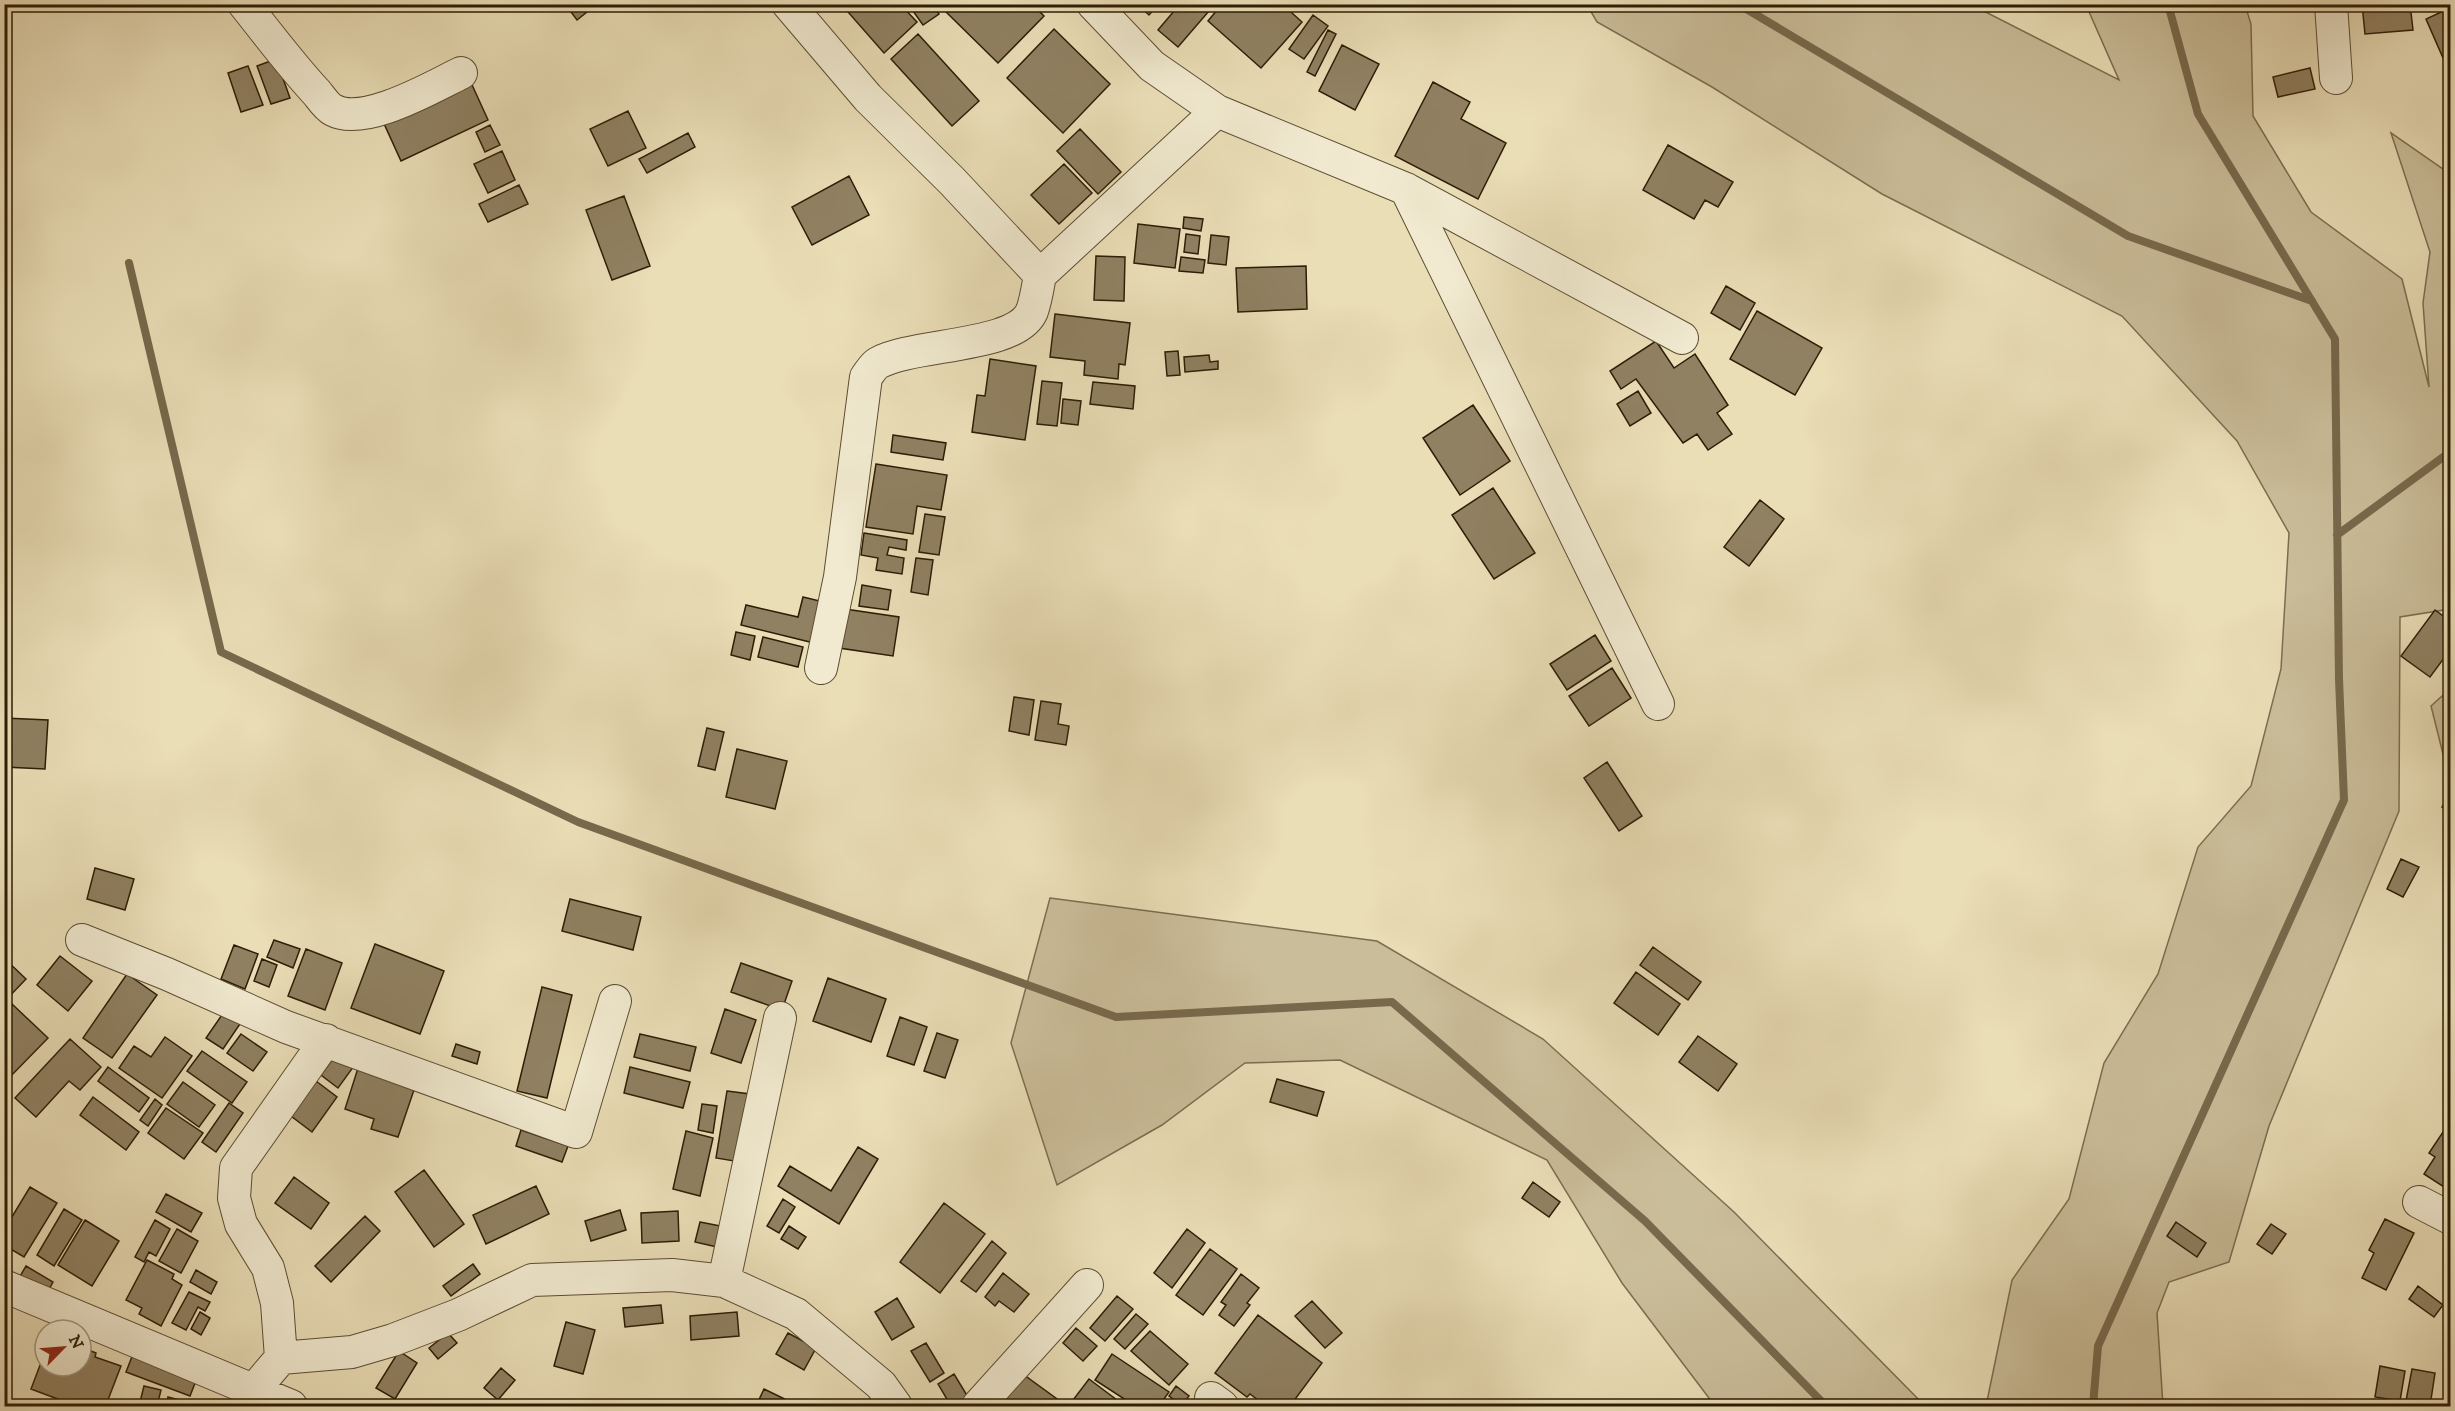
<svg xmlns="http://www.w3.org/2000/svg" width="2455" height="1411" font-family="'IM FELL DW Pica',serif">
  <rect width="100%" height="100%" fill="#eadeb7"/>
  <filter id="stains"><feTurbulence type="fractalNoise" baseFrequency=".00333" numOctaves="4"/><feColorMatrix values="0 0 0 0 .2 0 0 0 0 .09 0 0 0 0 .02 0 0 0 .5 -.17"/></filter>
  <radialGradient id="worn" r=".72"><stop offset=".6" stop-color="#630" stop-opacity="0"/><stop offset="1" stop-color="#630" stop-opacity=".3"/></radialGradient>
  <path fill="#cabd99" stroke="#7c6d50" stroke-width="1.5" d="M1587,5H1972L2119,80L2086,5H2245L2251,24L2253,116L2311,212L2402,279L2429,387L2423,303L2430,252L2391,133L2450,174V609L2400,617L2399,811L2269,1126L2229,1262L2169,1282L2157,1313L2163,1406H1986L2012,1280L2069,1199L2104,1063L2158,974L2198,847L2251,786L2281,669L2289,533L2237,441L2122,316L1882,194L1712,87L1597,22Z
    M2450,689V759L2444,758L2431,706Z
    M1050,898L1377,941L1543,1039L1734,1212L1925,1406H1715L1622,1283L1547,1160L1340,1060L1245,1063L1162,1125L1057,1185L1011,1043Z"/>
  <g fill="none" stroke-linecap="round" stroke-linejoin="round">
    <path stroke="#78694c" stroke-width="8" d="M1738,4L2128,236L2312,301
      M129,263L221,652L578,822L1116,1017L1392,1002L1645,1221L1826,1406
      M2337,535L2450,452
      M2093,1406L2098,1346L2344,800L2339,679L2335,339L2198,114L2168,4"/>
  </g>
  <path fill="#908162" stroke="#2e1d06" stroke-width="1.5" d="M565,4H597L577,20Z
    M841,4H900L917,22L884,53Z
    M908,4H932L939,14L923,25Z
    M950,4H1032L1044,16L998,63L944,10Z
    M1137,4H1159L1149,15Z
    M1180,4H1215L1178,47L1158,30Z
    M1222,4H1282L1302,22L1261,68L1208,21Z
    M2362,4H2410L2413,30L2365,34Z
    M2450,8V74L2426,19Z
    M1313,15L1328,26L1304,59L1289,49Z
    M1054,29L1110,84L1063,133L1007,78Z
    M1328,30L1336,34L1315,76L1307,72Z
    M918,34L979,101L952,126L891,59Z
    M1342,45L1379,64L1355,110L1319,91Z
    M276,59L290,98L271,104L257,66Z
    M248,66L263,105L241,112L228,73Z
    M2310,68L2315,89L2278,97L2273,77Z
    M468,76L488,120L401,161L381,117Z
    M1433,82L1470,102L1461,119L1506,143L1478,199L1395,156Z
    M628,111L646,148L608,166L590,129Z
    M490,125L500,145L485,152L476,132Z
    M1080,129L1121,172L1098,194L1057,151Z
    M688,133L695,147L647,173L639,159Z
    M1668,145L1733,182L1718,207L1705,200L1694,219L1643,190Z
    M502,151L515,180L488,193L474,164Z
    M1064,164L1092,193L1059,224L1031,195Z
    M849,176L869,215L812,245L792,207Z
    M519,185L528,204L488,222L479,204Z
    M624,196L650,266L612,280L586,210Z
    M1184,217L1203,219L1201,231L1183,228Z
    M1138,224L1180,229L1175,268L1134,263Z
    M1186,234L1200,236L1198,254L1184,252Z
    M1211,235L1229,237L1226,265L1208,263Z
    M1096,256L1125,257L1124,301L1094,300Z
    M1181,257L1205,260L1203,273L1179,271Z
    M1306,266L1307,309L1238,312L1236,268Z
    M1726,286L1755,303L1740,330L1711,313Z
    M1757,311L1822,348L1795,395L1730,359Z
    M1055,314L1130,323L1125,365L1119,364L1118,379L1084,375L1085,361L1050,357Z
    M1656,341L1674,368L1695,354L1728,405L1717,413L1732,434L1708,450L1697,434L1683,443L1636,379L1621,389L1610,371Z
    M1178,351L1180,375L1167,376L1165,352Z
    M1209,355L1210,362L1218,361V369L1185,372L1184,357Z
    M990,359L1036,366L1025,440L972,432L977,395L985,396Z
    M1042,381L1062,383L1057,426L1037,424Z
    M1093,382L1135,386L1133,409L1090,404Z
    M1638,391L1651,413L1630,426L1617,404Z
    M1063,399L1081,401L1078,425L1061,423Z
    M1473,405L1510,461L1460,495L1423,438Z
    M893,435L946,443L943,460L891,452Z
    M876,464L947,475L941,510L917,506L913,534L866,527Z
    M1493,488L1535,553L1494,579L1452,515Z
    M1760,500L1784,519L1749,566L1724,547Z
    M925,514L945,517L939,555L919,552Z
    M864,533L907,540L906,550L889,547L887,555L904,558L902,574L876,570L878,558L861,555Z
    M916,558L933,560L928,595L911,592Z
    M862,585L891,590L888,610L859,606Z
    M803,597L824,602L814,643L741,625L746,605L798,617Z
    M845,609L899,617L893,656L839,648Z
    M2435,610L2450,621V650L2430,677L2401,656Z
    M736,632L755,636L750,660L731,655Z
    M1595,635L1611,661L1567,690L1550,664Z
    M763,637L803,647L798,667L758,657Z
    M1612,668L1631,698L1589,726L1569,696Z
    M1014,697L1034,700L1029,735L1009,731Z
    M1041,701L1061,704L1058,724L1069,726L1066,745L1035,740Z
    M4,718L48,720L45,769L4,767Z
    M707,728L724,732L715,770L698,766Z
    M737,749L787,761L775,809L726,797Z
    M1607,762L1642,816L1619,831L1584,778Z
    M2450,793V813L2442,807Z
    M2401,859L2419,867L2403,897L2387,889Z
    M95,868L134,879L125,910L87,899Z
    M570,899L641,917L633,950L562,931Z
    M274,940L300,949L293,968L267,957Z
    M375,944L444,971L420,1034L351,1008Z
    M234,945L258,954L245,989L221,979Z
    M1653,947L1701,982L1688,1000L1640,965Z
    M306,949L342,963L325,1010L288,996Z
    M60,956L92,981L68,1011L37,985Z
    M4,958L26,979L4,1002Z
    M262,959L277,965L269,987L254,981Z
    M741,963L792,981L782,1010L731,992Z
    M1636,972L1680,1004L1658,1035L1614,1003Z
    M127,974L157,995L112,1058L83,1038Z
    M828,978L886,999L871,1042L813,1021Z
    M542,987L572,995L547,1098L517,1091Z
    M12,1004L48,1038L5,1082L4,1012Z
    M226,1009L242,1021L223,1049L206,1038Z
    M725,1009L756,1020L741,1063L711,1053Z
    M900,1017L927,1027L914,1065L887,1056Z
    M937,1033L958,1040L945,1078L924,1071Z
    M241,1034L267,1052L253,1071L227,1053Z
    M640,1034L696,1047L690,1071L634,1057Z
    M1698,1036L1737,1064L1718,1091L1679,1062Z
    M165,1037L192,1056L162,1098L119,1068L134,1046L151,1057Z
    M70,1039L101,1067L80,1090L69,1081L36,1117L15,1098Z
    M456,1044L480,1052L477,1064L452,1056Z
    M202,1051L247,1082L232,1103L187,1071Z
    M337,1053L354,1066L338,1088L321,1075Z
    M359,1065L416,1084L398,1137L371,1129L374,1119L345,1109Z
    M108,1067L149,1098L139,1112L98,1081Z
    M630,1067L690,1082L683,1108L624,1093Z
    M1277,1079L1324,1092L1317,1116L1270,1102Z
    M316,1081L337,1097L312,1132L291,1116Z
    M183,1082L215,1105L199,1127L167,1104Z
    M727,1091L750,1094L740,1162L716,1158Z
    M93,1097L139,1132L126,1150L80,1115Z
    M155,1099L162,1105L148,1126L140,1120Z
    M229,1103L243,1113L216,1152L202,1142Z
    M702,1104L717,1106L713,1133L698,1130Z
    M166,1108L203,1133L184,1159L148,1133Z
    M4,1109L10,1119L4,1122Z
    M521,1130L568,1146L562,1162L516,1146Z
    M2450,1130V1183L2447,1189L2424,1174L2435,1157L2429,1153L2443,1132L2447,1135Z
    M686,1131L713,1138L700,1196L673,1189Z
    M858,1147L878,1159L839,1224L778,1186L790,1166L831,1191Z
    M424,1170L464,1224L434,1247L395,1192Z
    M294,1177L329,1203L311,1229L275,1203Z
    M1533,1182L1560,1202L1549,1217L1522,1198Z
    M536,1186L549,1214L486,1244L473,1215Z
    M30,1187L57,1203L24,1257L4,1245V1230Z
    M166,1194L202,1213L191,1232L156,1212Z
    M783,1199L795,1207L779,1233L767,1226Z
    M944,1203L985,1234L940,1293L900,1262Z
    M64,1209L82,1220L54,1266L37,1255Z
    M620,1210L626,1230L591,1241L585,1221Z
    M678,1211L679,1241L642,1243L641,1213Z
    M365,1216L380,1231L331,1282L315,1266Z
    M2385,1219L2414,1233L2386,1290L2362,1278L2374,1253L2369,1250Z
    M85,1220L119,1241L92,1286L58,1265Z
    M155,1220L170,1229L156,1256L149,1252L144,1262L135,1257Z
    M700,1222L731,1228L726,1249L695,1242Z
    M2176,1222L2206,1243L2197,1257L2167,1236Z
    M2271,1224L2286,1234L2272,1254L2257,1244Z
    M789,1226L806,1237L798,1249L781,1239Z
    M177,1229L198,1241L181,1273L159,1261Z
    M1187,1229L1205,1243L1172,1288L1154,1273Z
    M992,1241L1006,1253L976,1292L961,1281Z
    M1210,1249L1237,1269L1203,1315L1176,1295Z
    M147,1260L174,1274L172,1279L182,1285L161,1326L139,1314L142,1308L126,1300Z
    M473,1264L480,1274L451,1296L443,1286Z
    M26,1266L53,1282L46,1295L19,1278Z
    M196,1270L217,1282L211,1294L190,1282Z
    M1003,1273L1029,1294L1014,1312L999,1301L995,1306L985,1297Z
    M1241,1274L1259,1288L1247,1303L1250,1305L1234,1326L1219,1315L1226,1305L1221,1302Z
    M2418,1286L2443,1305L2434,1317L2409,1299Z
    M189,1292L210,1302L205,1311L198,1307L186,1330L172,1323Z
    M1117,1296L1133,1309L1105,1341L1090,1328Z
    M897,1298L914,1327L892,1340L875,1312Z
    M1312,1301L1342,1333L1325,1348L1295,1316Z
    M661,1305L663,1323L625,1327L623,1308Z
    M2450,1310V1322L2445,1318Z
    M200,1312L210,1318L201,1335L191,1329Z
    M737,1312L739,1336L691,1340L690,1316Z
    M1136,1314L1148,1324L1125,1349L1114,1339Z
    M1258,1315L1322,1363L1290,1406H1266L1250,1394L1247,1397L1215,1373Z
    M566,1322L595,1330L583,1374L554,1366Z
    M1076,1328L1097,1346L1083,1361L1063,1343Z
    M1150,1331L1188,1364L1169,1385L1131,1351Z
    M448,1333L457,1343L438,1359L429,1348Z
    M788,1333L816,1348L804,1370L776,1354Z
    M926,1343L944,1373L930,1382L911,1351Z
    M81,1347L96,1353L95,1357L121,1366L106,1405L111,1406H60L63,1401L31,1389L45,1352V1366H81Z
    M399,1351L417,1363L395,1399L376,1388Z
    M133,1354L197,1378L190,1396L126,1372Z
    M1112,1354L1169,1392L1159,1406H1135L1095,1380Z
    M2380,1366L2405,1371L2400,1401L2375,1397Z
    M501,1368L515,1380L498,1400L484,1388Z
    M1016,1369L1057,1399L1052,1406H989Z
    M2412,1369L2435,1373L2430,1406H2405Z
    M954,1374L971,1402L964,1406H951L938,1384Z
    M1089,1379L1125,1406H1081L1073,1400Z
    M144,1386L161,1390L157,1406H139Z
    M1176,1386L1189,1396L1182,1405L1169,1396Z
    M764,1389L799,1406H756Z
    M168,1397L191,1403L190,1406H166Z"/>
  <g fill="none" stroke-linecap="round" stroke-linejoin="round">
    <g stroke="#5d4d32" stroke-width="34">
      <path id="street" d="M244,4C268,34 291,65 317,93C321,98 327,107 333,110C364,127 432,87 461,73
        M788,4L868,98L952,181L1040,275L1217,111
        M1093,4L1152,66L1217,111L1406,189L1682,338
        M2331,4L2336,78
        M1406,189L1658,704
        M821,668L840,577L866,377C870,372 873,366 878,363C914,343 1017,348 1032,311C1036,300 1038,286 1040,275
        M82,940L167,974L286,1027L576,1132L615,1001
        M2419,1202L2450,1218
        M724,1281L780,1018
        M4,1286L291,1406
        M281,1358L352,1352L393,1340L458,1315L532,1280L672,1275L724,1281L796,1314L881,1385L896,1406
        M253,1391L281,1358L277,1303L268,1268L241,1224L234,1198L236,1168L326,1040
        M1211,1398L1222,1406
        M978,1406L1087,1285"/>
    </g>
    <use href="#street" stroke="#f1ead0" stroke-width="32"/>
  </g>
  <rect width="2455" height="1411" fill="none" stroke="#eadeb7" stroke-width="24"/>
  <rect x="6" y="6" width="2443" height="1399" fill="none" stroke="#2e1d06" stroke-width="3"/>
  <rect x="12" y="12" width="2431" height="1387" fill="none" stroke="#2e1d06" stroke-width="1.5"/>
  <g transform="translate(63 1348) rotate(65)"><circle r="28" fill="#f1ead0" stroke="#a3987f" stroke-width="1.5"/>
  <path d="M0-4.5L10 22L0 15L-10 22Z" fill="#8f2418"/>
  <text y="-9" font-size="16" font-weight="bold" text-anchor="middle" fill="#2e1d06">N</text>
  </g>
  <rect width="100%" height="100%" filter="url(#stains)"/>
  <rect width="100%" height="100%" fill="url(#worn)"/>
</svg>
